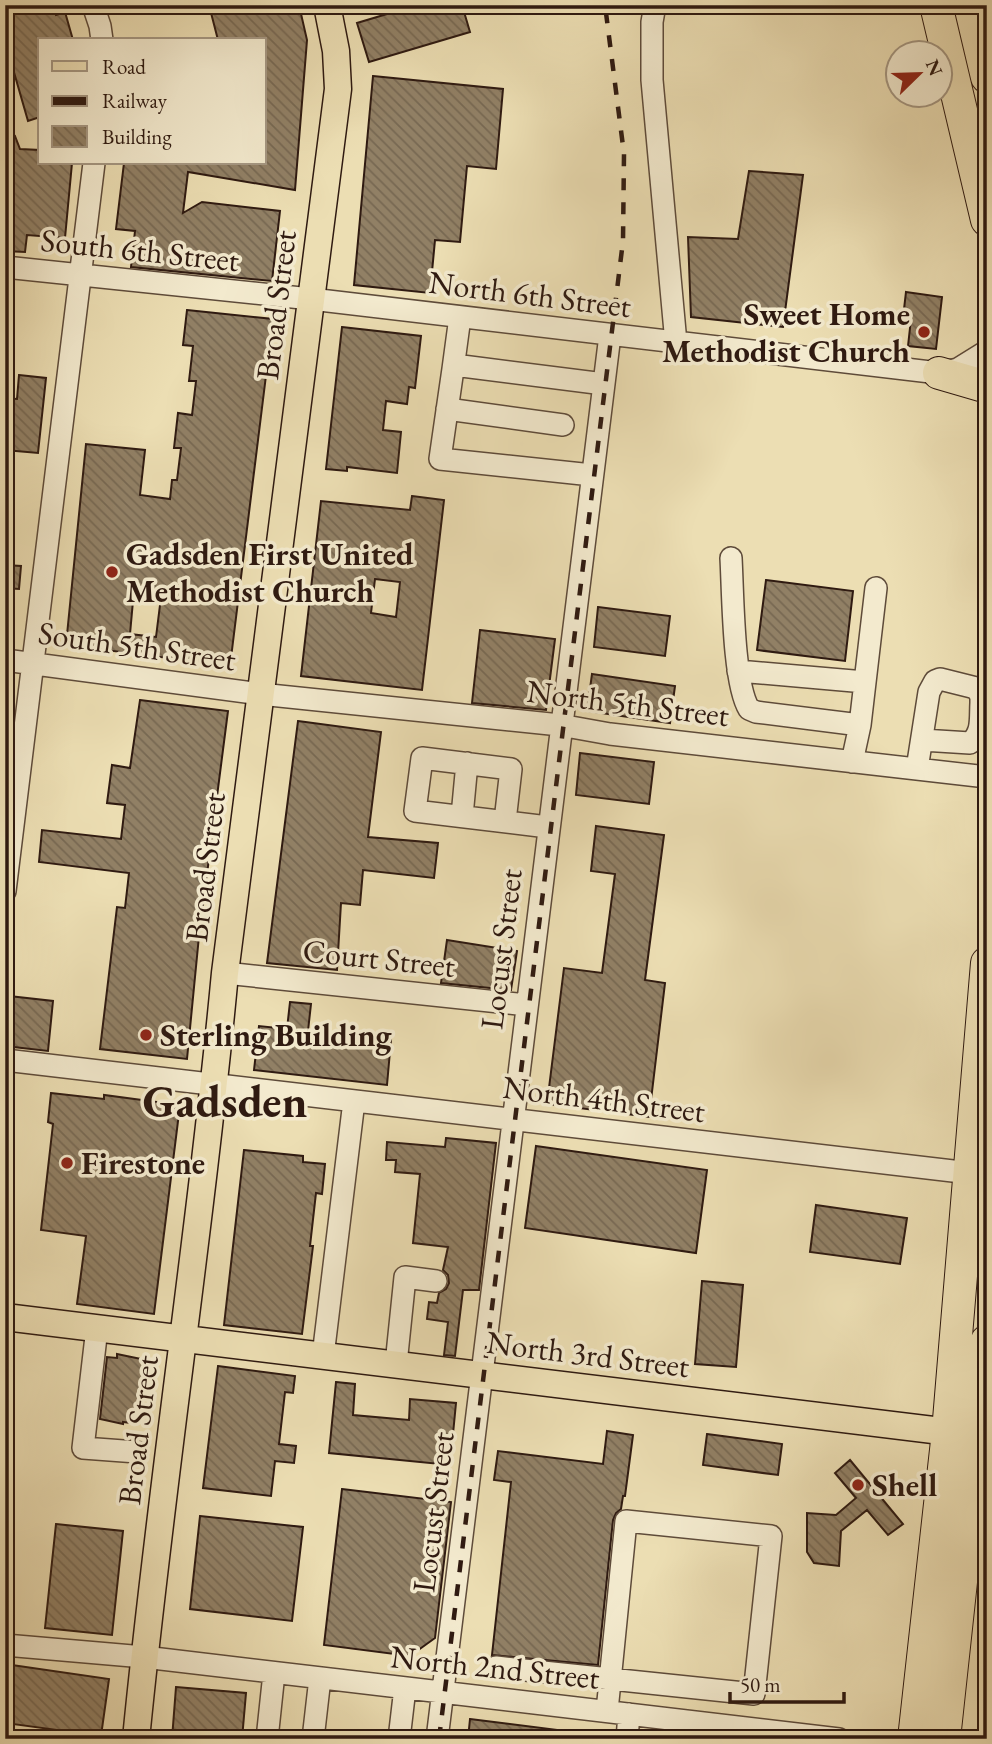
<svg xmlns="http://www.w3.org/2000/svg" width="992" height="1744" font-family="'EB Garamond',serif">
  <defs>
    <pattern id="building-back-hatch" width="6" height="6" patternUnits="userSpaceOnUse" patternTransform="scale(1.75)"><rect width="6" height="6" fill="#918065"/><path d="M-1 5l2 2M0 0l6 6M5-1l2 2" fill="none" stroke="#776852"/></pattern>
  </defs>
  <rect width="100%" height="100%" fill="#ecdeb3"/>
  <filter id="stains"><feTurbulence type="fractalNoise" baseFrequency=".00286" numOctaves="4"/><feColorMatrix values="0 0 0 0 .2 0 0 0 0 .09 0 0 0 0 .02 0 0 0 .5 -.17"/></filter>
  <radialGradient id="worn" r=".72"><stop offset=".6" stop-color="#630" stop-opacity="0"/><stop offset="1" stop-color="#630" stop-opacity=".3"/></radialGradient>
  <path fill="url(#building-back-hatch)" stroke="#2f1a11" stroke-width="2" fill-rule="evenodd" d="M5,5H53L56,15L65,12L73,40H40V117L28,121L5,41Z
    M209,5H299L307,40L295,190L188,172L183,213L202,202L280,211L272,281L131,267L135,231L116,229L124,163H264V40H218Z
    M417,5H462L470,32L369,62L357,23Z
    M373,76L503,89L496,169L467,166L460,242L435,240L430,293L354,285Z
    M15,136L20,149L40,150V163H72L65,238L27,235L25,252L5,251V139Z
    M749,171L803,175L783,327L691,317L688,237L738,239Z
    M906,292L942,297L936,349L908,346L911,319L903,318Z
    M187,310L273,319L230,666L66,645L86,444L145,450L140,495L170,499L172,480H177L181,448H174L178,413L192,415L196,381H189L193,346L183,345ZM161,597L156,637L130,634L133,601Z
    M342,327L421,336L415,388L409,387L407,404L386,401L383,430L401,432L397,473L347,467V471L326,469Z
    M19,375L46,378L38,453L5,450V398L17,399Z
    M412,496L444,500L422,690L301,676L321,501L410,510ZM375,579L400,582L396,617L371,613Z
    M5,565L21,566L19,589L5,588Z
    M766,580L853,591L845,661L757,650Z
    M598,607L670,616L665,656L594,647Z
    M480,630L555,639L546,710L472,703Z
    M592,674L675,686L670,723L587,711Z
    M140,700L228,711L199,936L187,1059L100,1049L117,907L125,908L129,873L39,862L42,830L121,839L125,805L107,803L112,765L130,768Z
    M298,721L381,732L368,837L438,843L434,878L363,870L360,905L341,903L337,970L267,963Z
    M580,753L654,762L649,804L576,795Z
    M596,826L664,835L645,980L665,983L649,1117L547,1104L564,968L602,973L615,874L591,871Z
    M447,940L517,951L511,990L441,983Z
    M9,996L53,1001L48,1051L5,1046Z
    M290,1002L311,1004L308,1031L391,1040L387,1085L254,1070L259,1026L287,1029Z
    M51,1093L104,1099V1095L180,1105L154,1314L77,1304L86,1236L41,1230L53,1124L48,1122Z
    M446,1138L496,1143L479,1290H463L455,1356L444,1355L448,1322L427,1319L429,1302L437,1303L439,1293L446,1289L449,1283L448,1275L443,1270L448,1247L413,1243L420,1174L395,1172L396,1160H386L387,1142L445,1147Z
    M536,1146L707,1170L696,1253L525,1228Z
    M244,1150L303,1156V1162L325,1164L322,1194L316,1193L310,1246H313L302,1334L224,1325Z
    M816,1205L907,1218L900,1264L810,1252Z
    M702,1281L743,1285L736,1367L695,1364Z
    M117,1354L146,1360L138,1424L123,1422V1424L100,1419L107,1357L117,1358Z
    M218,1366L295,1376L293,1393L285,1392L279,1444L296,1446L294,1463L275,1461L271,1496L203,1488Z
    M336,1382L355,1384L353,1415L409,1420L410,1399L456,1403L450,1465L329,1453Z
    M607,1431L633,1435L625,1496H623L621,1509L616,1513L613,1520L598,1665L492,1655L511,1482L494,1480L498,1451L603,1464Z
    M707,1434L782,1444L778,1475L703,1465Z
    M850,1460L903,1524L888,1535L867,1510L841,1531L839,1566L814,1563L807,1552V1513L836,1515L856,1498L835,1473Z
    M342,1489L451,1502L435,1638L410,1656L324,1645Z
    M200,1516L303,1527L292,1621L190,1609Z
    M56,1524L123,1531L112,1635L45,1628Z
    M5,1664L109,1679L101,1736L5,1723Z
    M176,1687L246,1693L242,1739H172Z
    M470,1719L566,1731L565,1739H468Z"/>
  <g fill="none" stroke-linecap="round" stroke-linejoin="round">
    <g stroke="#5e4b3a" stroke-width="24">
      <path id="minor" d="M93,5L100,26L102,40
        M655,5L652,22V80L676,343
        M5,267L311,299L939,373L958,369L987,351
        M453,369L460,317
        M447,409L563,425
        M592,475L440,459L453,369L462,366L604,384
        M731,558C733,593 733,683 749,709L756,712L860,725
        M5,660L260,694L560,725L610,734L987,777
        M738,671L865,682
        M922,740L970,743C983,733 980,718 981,703
        M852,762L860,725L876,588
        M917,769L929,692L935,681L940,679L976,688L981,696V703H987
        M462,816L467,763
        M505,821L511,769L422,758L415,811L548,827
        M5,891L94,163
        M225,973L527,1005
        M5,1060L987,1175
        M97,1328L83,1448L137,1452
        M323,1356L354,1101
        M396,1364L405,1277L436,1281
        M5,1645L144,1657L839,1739
        M496,1667L754,1694L771,1536L626,1521L607,1711
        M267,1739L274,1673
        M313,1739L320,1678
        M399,1739L405,1688
        M437,1739L610,335
        M627,1739L629,1714"/>
    </g>
    <g stroke="#2f1a11" stroke-width="29">
      <path id="major" d="M5,1317L966,1434
        M136,1739C161,1483 201,1229 225,973L338,89L336,51L327,5"/>
    </g>
    <g stroke="#2f1a11" stroke-width="34">
      <path id="highway" d="M936,5L987,220
        M970,5L987,77
        M939,373L987,387
        M914,1739L948,1432L987,963
        M944,1739L987,1341"/>
    </g>
    <use href="#minor" stroke="#f3eace" stroke-width="21"/>
    <use href="#major" stroke="#ecdeb3" stroke-width="26"/>
    <use href="#highway" stroke="#ecdeb3" stroke-width="32"/>
    <path stroke="#2f1a11" stroke-width="4.5" stroke-dasharray="12 12" stroke-linecap="butt" d="M439,1739L623,241L624,154L605,5"/>
  </g>
  <g fill="#8f2418" stroke="#f3eace" stroke-width="2.5">
    <circle cx="924" cy="332" r="7"/>
    <circle cx="112" cy="572" r="7"/>
    <circle cx="146" cy="1035" r="7"/>
    <circle cx="67" cy="1163" r="7"/>
    <circle cx="858" cy="1485" r="7"/>
  </g>
  <g text-anchor="middle" stroke-width="7" stroke-linejoin="round" paint-order="stroke">
    <g font-size="32" fill="#2f1a11" stroke="#f3eace">
      <text transform="translate(140 250) rotate(6)" y="11">South 6th Street</text>
      <text transform="translate(530 294) rotate(7)" y="11">North 6th Street</text>
      <text transform="translate(276 305) rotate(-83)" y="11">Broad Street</text>
      <text transform="translate(137 646) rotate(8)" y="11">South 5th Street</text>
      <text transform="translate(628 703) rotate(7)" y="11">North 5th Street</text>
      <text transform="translate(205 867) rotate(-83)" y="11">Broad Street</text>
      <text transform="translate(501 949) rotate(-83)" y="11">Locust Street</text>
      <text transform="translate(379 958) rotate(6)" y="11">Court Street</text>
      <text transform="translate(604 1099) rotate(7)" y="11">North 4th Street</text>
      <text transform="translate(588 1354) rotate(7)" y="11">North 3rd Street</text>
      <text transform="translate(138 1430) rotate(-83)" y="11">Broad Street</text>
      <text transform="translate(433 1512) rotate(-83)" y="11">Locust Street</text>
      <text transform="translate(495 1667) rotate(6)" y="11">North 2nd Street</text>
    </g>
    <g font-size="32" font-weight="bold" fill="#2f1a11" stroke="#f3eace" text-anchor="start">
      <text x="910" y="325" text-anchor="end">Sweet Home<tspan x="910" dy="37">Methodist Church</tspan></text>
      <text x="126" y="565">Gadsden First United<tspan x="126" dy="37">Methodist Church</tspan></text>
      <text x="160" y="1046">Sterling Building</text>
      <text x="81" y="1174">Firestone</text>
      <text x="872" y="1496">Shell</text>
    </g>
    <g font-size="46" font-weight="bold" fill="#2f1a11" stroke="#f3eace">
      <text x="225" y="1117">Gadsden</text>
    </g>
  </g>
  <rect width="992" height="1744" fill="none" stroke="#ecdeb3" stroke-width="28"/>
  <rect x="7" y="7" width="978" height="1730" fill="none" stroke="#2f1a11" stroke-width="3.5"/>
  <rect x="14" y="14" width="964" height="1716" fill="none" stroke="#2f1a11" stroke-width="2"/>
  <rect x="38" y="38" width="228" height="126" fill="#f3eace" stroke="#a59782" stroke-width="2"/>
  <rect x="52" y="61" width="35" height="10" fill="#ecdeb3" stroke="#a59782" stroke-width="2"/>
  <text x="102" y="74" font-size="21" fill="#2f1a11">Road</text>
  <rect x="52" y="96" width="35" height="10" fill="#2f1a11" stroke="#a59782" stroke-width="2"/>
  <text x="102" y="108" font-size="21" fill="#2f1a11">Railway</text>
  <rect x="52" y="126" width="35" height="21" fill="url(#building-back-hatch)" stroke="#a59782" stroke-width="2"/>
  <text x="102" y="144" font-size="21" fill="#2f1a11">Building</text>
  <g transform="translate(919 74) rotate(67)"><circle r="33" fill="#f3eace" stroke="#a59782" stroke-width="2"/>
  <path d="M0-5L12 26L0 18L-12 26Z" fill="#8f2418"/>
  <text y="-10" font-size="19" font-weight="bold" text-anchor="middle" fill="#2f1a11">N</text>
  </g>
  <path d="M730 1692v10h114v-10" fill="none" stroke="#2f1a11" stroke-width="3.5"/>
  <text x="740" y="1692" font-size="21" fill="#2f1a11" stroke="#f3eace" stroke-width="5" paint-order="stroke">50 m</text>
  <rect width="100%" height="100%" filter="url(#stains)"/>
  <rect width="100%" height="100%" fill="url(#worn)"/>
</svg>
